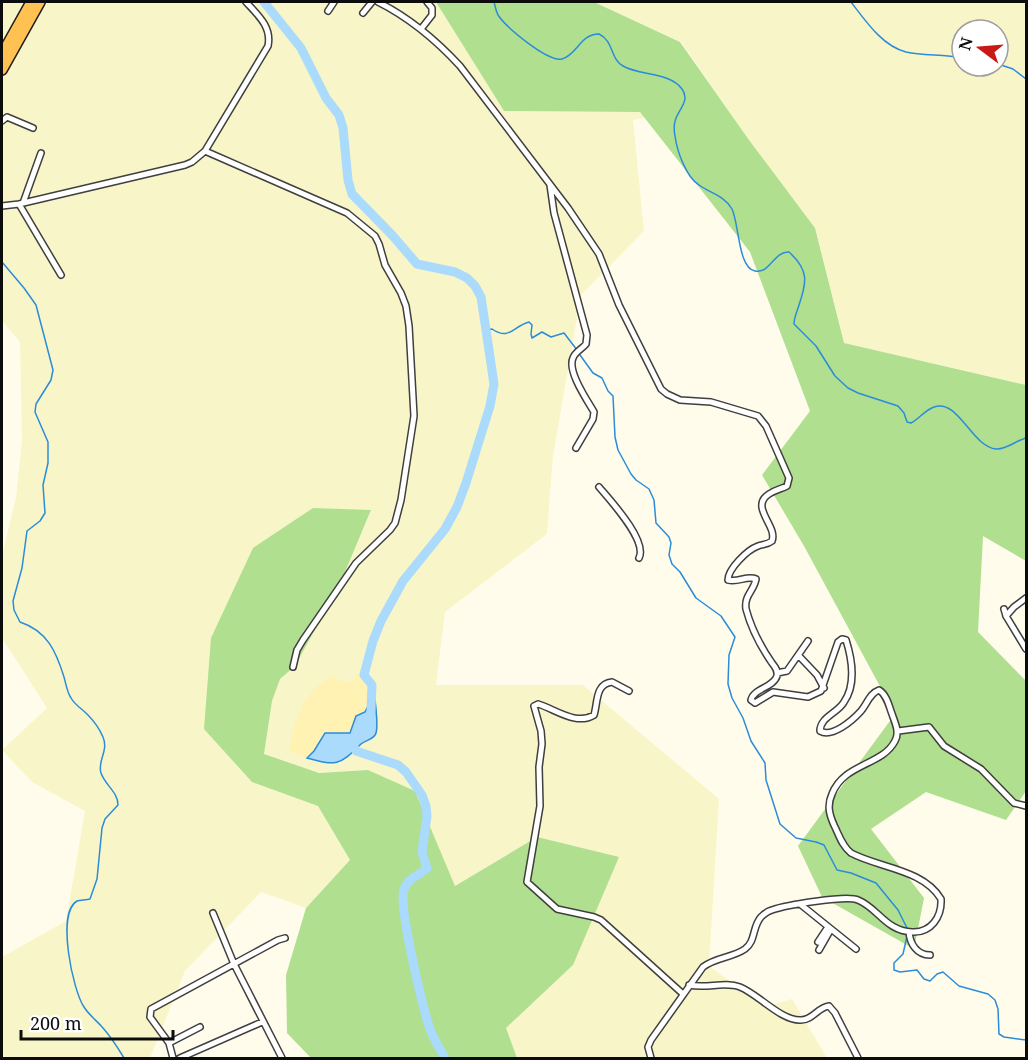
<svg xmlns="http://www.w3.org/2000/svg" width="1028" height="1060" font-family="'Noto Serif',serif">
  <rect width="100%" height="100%" fill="#fffceb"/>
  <path fill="#f8f6c8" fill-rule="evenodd" d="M2,2H436L504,111L640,112L645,118L633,120L644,231L581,295L553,456L547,534L445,612L436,685H583L719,799L709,966L765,1007L792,999L827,1058H517L505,1028L573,965L537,837L455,886L415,791L368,770L319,773L264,754L272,701L280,679L295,666L340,584L371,511L313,508L252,782L318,806L350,860L306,908L261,892L185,971L150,1058H2V957L66,921L85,811L32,782L2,750L47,708L2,638V556L16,497L22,440L20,342L2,321Z
    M594,2H1026V385L844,343L815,228L749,140L681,42ZM962,30H998V66H962Z"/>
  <path fill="#afdf8f" d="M436,2H594L680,42L749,140L815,228L844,343L1026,385V561L983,536L978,632L1026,681V791L1006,820L926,792L871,829L924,898L914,949L822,897L798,846L895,714L804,546L762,475L810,411L750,252L640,112L504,111Z
    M313,508L371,510L340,584L295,666L280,679L272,701L264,754L319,773L368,770L415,791L455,886L537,837L619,857L573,965L506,1028L517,1058H311L287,1033L286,975L306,908L350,860L318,806L252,782L204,729L211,638L253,548Z"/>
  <path fill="#fff2b3" d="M361,669C366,686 380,692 365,712L356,716L350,733L327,732L322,734L314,751L307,758L289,751C294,721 303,691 332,676L342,682H353Z"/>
  <path fill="#aadafc" stroke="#2b8cd9" stroke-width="1.5" d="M371,700H375C376,707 378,727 376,733C374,740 365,740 361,744C339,766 336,766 307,758L314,751L325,733H350L356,716L365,712Z"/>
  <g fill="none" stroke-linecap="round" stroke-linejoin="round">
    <path stroke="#2b8cd9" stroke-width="1.5" d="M494,2C495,6 496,11 498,15C506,27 547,62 562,59C578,54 580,34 599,34C614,41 610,59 623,66C640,76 670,72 682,89C690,100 680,108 676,118C674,123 674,131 675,136C677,151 686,177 699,185C710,193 725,196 732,209C739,223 738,268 755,271C770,274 774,251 789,252C809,270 807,282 799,305C797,312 794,317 794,324L816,346L835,376L848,388L858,393L898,406L904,413L907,422L911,423C919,419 925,410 934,407C958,398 972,447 996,449C1006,450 1017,440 1026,438
      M851,2C865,20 882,46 906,52C924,56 944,54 962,58
      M998,64L1013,69L1026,79
      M2,262L24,288L36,305L53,370L51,380L36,404L35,412L48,442V463L43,485L45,513L40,521L27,531L22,568L13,601L14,610L20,622C47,631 56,651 64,677C66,684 67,692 71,698C75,705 82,709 87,714C93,720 100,730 103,737C109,751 97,761 101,773C105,785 118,792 118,805L105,819L102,828L97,879L90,899C86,900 80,900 77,901C56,913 73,991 84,1007C89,1015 97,1021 103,1028C111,1037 118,1048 124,1058
      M486,330L492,329C510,341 513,326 529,322L532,325L531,334L532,338L542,332L551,337L564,333L577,350
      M580,355L593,373L602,378L608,391L613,396L615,437L618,450L631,474L636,480L649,489L654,500L656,523L669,537L671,543L669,555L672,564L680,572L696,598L721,616L735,637L729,655L728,684L732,698L743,718L751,741L765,763L766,780L780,824L796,838L816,842L824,845L837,870L851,873L876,883L898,910L907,928
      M907,936L903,954L894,963V970L900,972L917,970L924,979L930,981L937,974L943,972L959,986L988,994L995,1000L998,1009L999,1034L1004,1037L1026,1040"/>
    <path stroke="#aadafc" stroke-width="9" d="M264,2L301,48L326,98L339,115L343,128L348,180L352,194L392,235L417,264L455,272L467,278L475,286L481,297L486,330L494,384L490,406L466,483L457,507L445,529L403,581L381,621L373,641L364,675L372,685L371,710
      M351,741L356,751L398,765L406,772L422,795L426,806L427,816L422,852L427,868C419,876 409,877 404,889C398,906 423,1008 430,1029C434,1040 440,1049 445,1058"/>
    <g stroke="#3f3f3f" stroke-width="8">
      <path id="minor" d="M378,2C410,18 436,40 460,66L568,208L599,254L619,305L661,389L667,394L680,400L711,402L758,416L766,426L789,478L787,486C781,489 775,490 769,494C749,507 778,526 772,541C767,545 763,544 758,546C747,550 728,569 728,580C738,583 747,575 756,579C754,591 744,595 746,609C751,628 761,647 772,663C775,667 778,670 777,676C773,688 754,688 751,700L755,703L773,692L808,697L821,691L838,642L842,639L846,640C852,659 856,685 844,702C838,713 820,717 820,731C832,738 852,721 861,711C867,704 870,693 879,690C887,695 889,706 892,714C895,723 900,732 895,741C882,766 844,763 832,794C827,805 829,814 834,825C839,835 842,846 851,853C879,868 923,869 941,899C942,917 931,933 912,932C886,931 878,908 858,900C847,895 786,905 772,910C768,911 764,914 761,917C752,927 756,941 745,949C732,958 716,957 703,967L651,1040L648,1047L651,1058
        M328,11L334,2
        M363,13L372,2
        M421,29L432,15V8L427,2
        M2,121L7,117L33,128
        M205,151L347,213L375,236L379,244L385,265L401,293L406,306L409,326L414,416L401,500L395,523L390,530L356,563L303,640L297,650L293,667
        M550,185L554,213L587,335L586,344C582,349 575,352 573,358C567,371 587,400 594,412L593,419L576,448
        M23,203L41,153
        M19,204L61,275
        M2,206L19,204L185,165L192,162L205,151L268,46C272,27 258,15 246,2
        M599,487C610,500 648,541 639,558
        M1004,609L1006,616L1026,649
        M1006,616L1014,607L1026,598
        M799,656L817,675L824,688
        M777,673L787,671L808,641
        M629,691L612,682C595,684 598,702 594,715C576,726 555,709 538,704L534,706L541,731L542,744L539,767L540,806L527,882L557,909L594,917L601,920L683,994
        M898,731L929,727L944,746L981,769L1014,803L1026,806
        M800,904L856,949
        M213,913L234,964L282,1058
        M909,932C910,944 917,955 930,955
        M818,942L828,927
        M819,950L831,929
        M689,985C707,989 724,981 740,987C758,994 781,1021 801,1020C813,1020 818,1007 829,1006L835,1013L858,1058
        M169,1043L200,1027
        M173,1058L169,1043L150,1017L151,1009L278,940L285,938
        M180,1058L262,1022"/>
    </g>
    <g stroke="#1d1d1d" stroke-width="12">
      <path id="trunk" d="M2,54L31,2
        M2,70L40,2"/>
    </g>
    <use href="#minor" stroke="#fff" stroke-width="5"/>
    <use href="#trunk" stroke="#ffc252" stroke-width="9"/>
  </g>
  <rect width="1028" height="1060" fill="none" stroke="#0c0c0c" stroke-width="6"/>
  <g transform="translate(980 48) rotate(286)"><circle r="28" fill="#ffffff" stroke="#9e9e9e" stroke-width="1.5"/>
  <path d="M0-4.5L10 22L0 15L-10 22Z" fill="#c81818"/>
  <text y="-9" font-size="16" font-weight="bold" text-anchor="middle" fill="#0c0c0c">N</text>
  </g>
  <path d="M21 1030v9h152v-9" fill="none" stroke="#0c0c0c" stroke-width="3"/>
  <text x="30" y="1030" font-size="18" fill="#0c0c0c" stroke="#ffffff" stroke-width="4.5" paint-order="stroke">200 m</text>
</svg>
